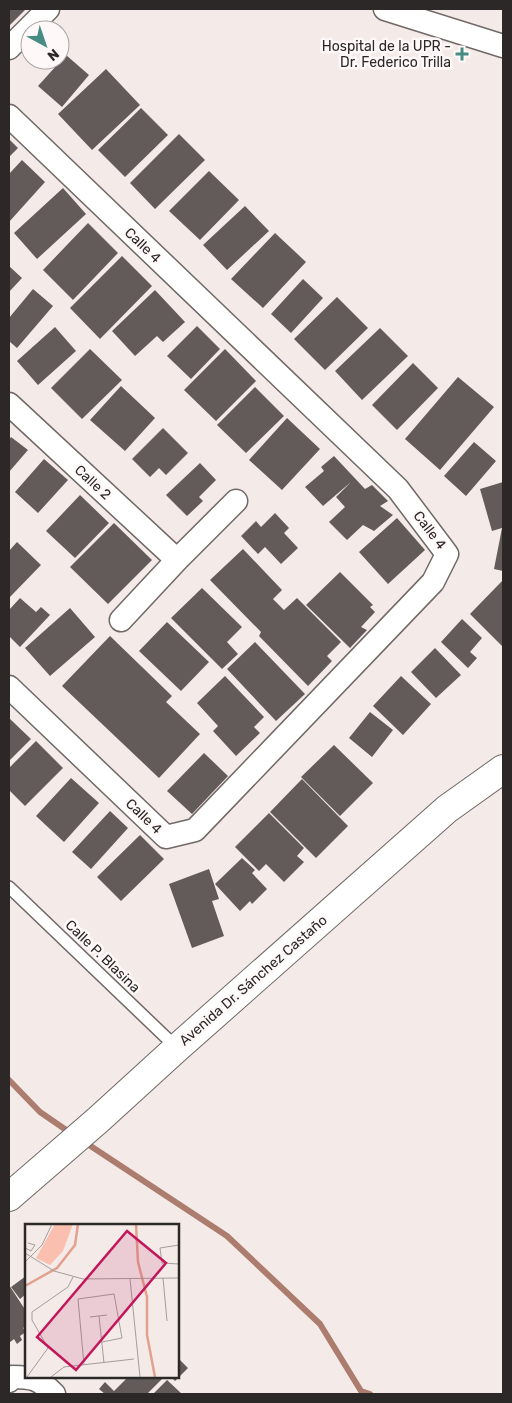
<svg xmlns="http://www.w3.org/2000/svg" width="512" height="1403" font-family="Rubik,sans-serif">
  <rect width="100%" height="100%" fill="#f4ebe9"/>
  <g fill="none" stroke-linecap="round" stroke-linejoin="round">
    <path stroke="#ac7c6e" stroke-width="6" d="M9,1080L40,1112L72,1134
      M83,1141L227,1236L320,1324L361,1391L370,1394"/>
  </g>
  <path fill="#625b59" d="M9,9L25,10L9,26Z
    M66,55L89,75L62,107L38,86Z
    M106,69L140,105L92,150L58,114Z
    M141,108L168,135L125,177L98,150Z
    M179,134L205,160L155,209L130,183Z
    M9,139L18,148L9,157Z
    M22,160L45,182L9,222V174Z
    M209,171L239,200L200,240L169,211Z
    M63,188L86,214L37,259L14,233Z
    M245,206L269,231L227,270L203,245Z
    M88,223L118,253L73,300L43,270Z
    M275,233L306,262L263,308L231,279Z
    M122,256L152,286L100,339L70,308Z
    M9,266L22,278L9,292Z
    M303,279L323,298L291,333L271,314Z
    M33,289L53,306L17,348L9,341V318Z
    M155,290L185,322L163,342L157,336L135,356L112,331Z
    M337,297L368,328L325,370L294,339Z
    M197,326L220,349L191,379L167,356Z
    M55,327L76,351L38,385L17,361Z
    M380,328L408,356L362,400L335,371Z
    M90,349L122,380L82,419L51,388Z
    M225,349L256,381L216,421L184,390Z
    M413,363L438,388L397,430L372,405Z
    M458,377L494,407L440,470L405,439Z
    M121,386L155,418L125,451L90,420Z
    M255,387L284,416L246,453L217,425Z
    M287,418L320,449L282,490L249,460Z
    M163,428L188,453L166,475L159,468L150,477L132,459Z
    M11,437L28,450L9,472V440Z
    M474,442L496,461L466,496L444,476Z
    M334,456L365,489L372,485L388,501L380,506L393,515L374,531L363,525L347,540L329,522L345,507L336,497L351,482L323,506L305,487L324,471L321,467Z
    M44,459L68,480L38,513L15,492Z
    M200,463L216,480L199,497L203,501L187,516L166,495Z
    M503,482V571L494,569L502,528L492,531L480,489Z
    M80,495L109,523L75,558L46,531Z
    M275,513L289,528L284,533L298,548L281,564L265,547L258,554L241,536L256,521L261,527Z
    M397,518L425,550L388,584L359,552Z
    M114,523L152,560L108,604L70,567Z
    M17,542L41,565L9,598V551Z
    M243,549L282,590L273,599L284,610L297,598L341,642L327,656L332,661L308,686L259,636L261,632L210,580Z
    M340,572L373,605L370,607L375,612L361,627L367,630L350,648L306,605Z
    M503,580V647L470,614Z
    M202,588L242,627L227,642L238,654L222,669L171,618Z
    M20,598L36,612L41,607L50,615L20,647L9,636V610Z
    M70,608L95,637L50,676L25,648Z
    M462,619L482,638L470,652L477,658L468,668L441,642Z
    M167,622L209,662L181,691L139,651Z
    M110,636L172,696L166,702L200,734L159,778L62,686Z
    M255,642L305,694L276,721L227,669Z
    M435,648L461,675L436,698L411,672Z
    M225,676L264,717L254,727L260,733L236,756L213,731L218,726L197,703Z
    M401,676L431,704L403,735L373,706Z
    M370,712L393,730L372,757L349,738Z
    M9,718L31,739L9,761Z
    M36,741L63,768L25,806L9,790V768Z
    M334,745L373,783L340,816L301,777Z
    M204,753L228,776L192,814L167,791Z
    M71,778L99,803L64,842L36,816Z
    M302,779L348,826L316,858L270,812Z
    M110,811L128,828L91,869L72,852Z
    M269,813L304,848L297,856L304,862L284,882L266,864L259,871L235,847Z
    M140,835L164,859L121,901L97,877Z
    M242,858L255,870L252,873L267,889L252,904L250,901L240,911L215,884Z
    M209,869L219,899L212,901L224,936L192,948L169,884Z
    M26,1276V1294L20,1299L11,1287Z
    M9,1285L26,1311V1326L23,1328L26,1332L20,1336L22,1340L17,1344L14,1339L9,1343Z
    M178,1358L188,1368L175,1381L171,1377H178Z
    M128,1377H164L147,1394H105L99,1389L105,1382L114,1391Z
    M167,1380L182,1394H153Z"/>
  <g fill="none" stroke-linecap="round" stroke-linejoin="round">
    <g stroke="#6f6866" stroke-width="14">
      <path id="service" d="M9,887L177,1048"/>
    </g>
    <g stroke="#6f6866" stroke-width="25">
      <path id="minor" d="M385,9L503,46
        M9,48L48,9
        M9,116L398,489L447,554L433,582L195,830L166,837L9,687
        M9,404L177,560
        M121,620L177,560L236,501
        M9,1381L12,1377C34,1377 39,1379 54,1394"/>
    </g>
    <g stroke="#6f6866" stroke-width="30">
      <path id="tertiary" d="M9,1197L98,1120L177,1048L447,809L503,769"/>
    </g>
    <use href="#service" stroke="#fff" stroke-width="11"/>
    <use href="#minor" stroke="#fff" stroke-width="22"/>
    <use href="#tertiary" stroke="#fff" stroke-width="28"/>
  </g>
  <path fill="#468c84" stroke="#fef9f8" stroke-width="2" d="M459.5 46.5h5v5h5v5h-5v5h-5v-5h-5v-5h5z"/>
  <g text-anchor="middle" stroke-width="5" stroke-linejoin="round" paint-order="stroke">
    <g font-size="14" fill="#2b2827" stroke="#fef9f8" text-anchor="end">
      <text x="451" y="51">Hospital de la UPR -<tspan x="451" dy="16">Dr. Federico Trilla</tspan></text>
    </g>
    <g font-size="14" fill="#2b2827" stroke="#fef9f8">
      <text transform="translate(143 245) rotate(44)" y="5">Calle 4</text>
      <text transform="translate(93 482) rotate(43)" y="5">Calle 2</text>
      <text transform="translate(430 530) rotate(53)" y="5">Calle 4</text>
      <text transform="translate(144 816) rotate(44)" y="5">Calle 4</text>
      <text transform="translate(103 956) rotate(44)" y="5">Calle P. Blasina</text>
      <text transform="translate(253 980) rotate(-41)" y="5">Avenida Dr. Sánchez Castaño</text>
    </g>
  </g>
  <g transform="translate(25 1224)">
    <rect width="154" height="154" fill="#f4ebe9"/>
    <path d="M30,0H48L38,27L25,41L11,34Z" fill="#fabfaf"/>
    <path fill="none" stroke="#e3a08d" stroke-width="2.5" d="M111,0L113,38L122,73V111L130,153M0,62L32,44L50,21L53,0"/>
    <path fill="none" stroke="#a49d9b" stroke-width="1" d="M154,21L135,24L137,39L154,40M0,24L6,27L10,21L3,19M0,29L29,47L58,55L154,54M0,38L17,21L27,0M138,54L142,97M105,55L115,153M74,92L79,139M65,93L82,91M59,141L53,75L89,70L97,114L77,118M2,153L23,124L7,96V88L43,63L48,53M26,153L39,143L109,135"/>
    <path fill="#c2185b" fill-opacity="0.15" stroke="#c2185b" stroke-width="2.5" d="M102,7L141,39L51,146L12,113Z"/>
    <rect width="154" height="154" fill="none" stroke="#2b2827" stroke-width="2.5"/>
  </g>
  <rect width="512" height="1403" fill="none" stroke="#2b2827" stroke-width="20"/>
  <g transform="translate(45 45) rotate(140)"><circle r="24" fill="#fef9f8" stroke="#aaa5a4"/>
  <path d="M0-4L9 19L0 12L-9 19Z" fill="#468c84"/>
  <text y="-8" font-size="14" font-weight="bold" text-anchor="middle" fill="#2b2827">N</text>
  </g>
</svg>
